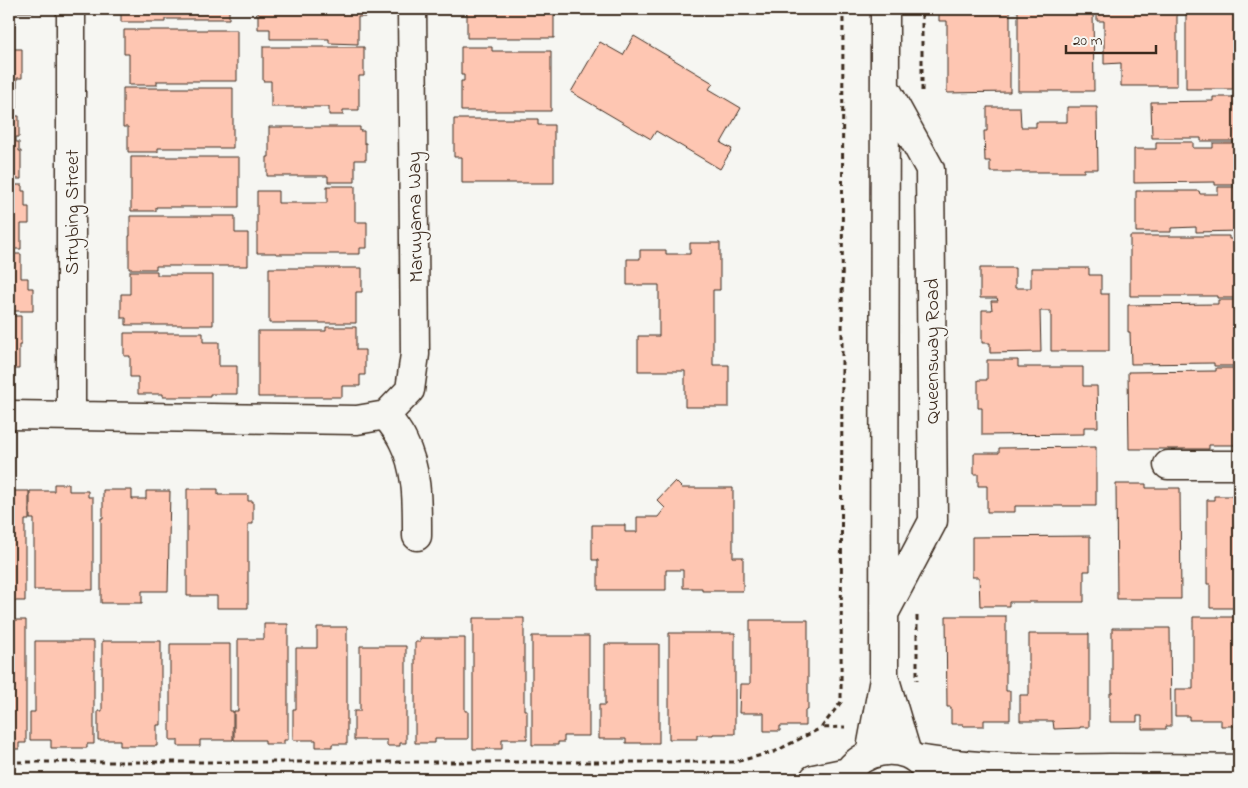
<svg xmlns="http://www.w3.org/2000/svg" width="1248" height="788" font-family="'Indie Flower',sans-serif">
  <rect width="100%" height="100%" fill="#f6f6f2"/>
  <filter id="ink" filterUnits="userSpaceOnUse"><feTurbulence type="fractalNoise" baseFrequency=".02" numOctaves="2"/><feDisplacementMap in="SourceGraphic" scale="10" xChannelSelector="R" yChannelSelector="G"/><feConvolveMatrix kernelMatrix="1 2 1 2 8 2 1 2 1" color-interpolation-filters="sRGB"/></filter>
  <g filter="url(#ink)">
    <path fill="#fec6b2" stroke="#3b2a1e" d="M9,9H34V12H14V28H9Z
      M121,9H229V19H165V22H121Z
      M258,9H365V17H358V44L329,43V39H270V29H258Z
      M467,9H544V11H554V38H467Z
      M939,9H1013H1010V92L947,93V21H939Z
      M1015,9H1093L1094,91H1018V11H1015Z
      M1097,9H1177V86H1121V63L1104,64V21H1097Z
      M1182,9H1239V51H1233V89H1186V10H1182Z
      M124,30H237V81H157V85H129V54H124Z
      M634,36L713,83L709,89L741,108L721,143L732,149L720,169L656,131L651,139L571,92L600,42L623,55Z
      M263,47H364V76H359V110H343V115H329V107H271V81H263Z
      M461,47H492V51H551V111H461V81H464V75H461Z
      M9,49H22V78H17V108H9Z
      M123,88H233V148H158V152H128V127H123Z
      M1213,97H1239V141H1201V138H1152L1151,102L1213,101Z
      M987,107H1020L1021,127H1036V122H1067V107H1097L1098,169H1084V172H990V161H985L984,131H987Z
      M9,116H19V137H16V142H19V151H21V179H9Z
      M454,119H538V125H554V183H462V157H454Z
      M269,127H360V131H364V143H366V160H355V182H328V176H267V157H269Z
      M1156,142H1193V148H1213V143H1239V185H1215V182L1134,183V149H1156Z
      M131,157H239V207H156V211H131Z
      M9,185H22V191H25V207H29V224H21V249H9Z
      M327,186H355V222H367V248H360V254H276V253H257V191H278V203H327Z
      M1218,187H1239V231L1196,232V227L1171,228V232H1136V191H1199L1200,194H1218Z
      M130,216H235V233H248V266H156V269H129V236H130Z
      M1130,236H1229V239H1239V298H1217V296H1130Z
      M690,243H720V290H713V365H729V407H685V371H638V336H659V285H627V259H640V250H666V254H690Z
      M9,254H21V278H28V288H33V311H9Z
      M269,268H362V292H356V323H269Z
      M980,268H1015V288H1031V268H1089V275H1101V294H1109V351H1051V311H1040L1041,352L990,353V343H982V310H992L991,301H998L997,298H980Z
      M130,271H157V275H213V325H126V318H121V294H130Z
      M1218,300H1239V366H1214V363L1131,364L1130,332H1128V305L1218,304Z
      M9,316H21V345H19V369H11V391H9Z
      M326,327H356V350H365V375H360V386H342V397H258V331H326Z
      M124,333H203V342H219V366H237V394H210V397H163V394H138V377H130V356H124Z
      M987,360H1018V367H1083V386H1097L1098,427H1084V434L982,435V408H978V380H987Z
      M1216,368H1239V445H1209V449H1129L1128,372L1216,371Z
      M1096,447V506H1015V512H987V486H978V474H974V453H999V448Z
      M675,481L682,488H733V557H743V591H702V588H683V570H666V590H598V560H592V525H625V532H637V517H658L665,508L657,500Z
      M54,484H69V491H88V497H93V590H34V519H30V491H54Z
      M1116,484H1146V488H1180L1181,599H1117Z
      M187,489H218V495H248V501H253V524H248V608H217V596H187Z
      M103,490H132V499H146V491H170L168,591H142V603H101V518H103Z
      M9,491H29V520H25V601H9Z
      M1214,496H1237V500H1239V608H1210V584H1207V500H1214Z
      M1090,536V571H1084V602H1009V606H980L979,577H972V537Z
      M946,616H1006V691H1010V720H984V726H963V724H951V707H947Z
      M1193,617H1239V726H1221V720H1189V716H1175V689H1193Z
      M473,618H524V710H527V739H502V749H473Z
      M9,620H26V743H19V749H9Z
      M750,620H808V710H805V726H780V731H764V713H739L740,684H750Z
      M264,624H288V740H284V744H265V740H234V711H238V639H264Z
      M317,627H347V744H332V747H316V740H293V709H296V648H317Z
      M1112,628H1170L1171,726H1166V729H1142V716H1137V722H1110V693H1112Z
      M669,633H735V734H713V735H697V739H669Z
      M1029,634H1089V727H1080V728L1054,729L1053,721H1020V695H1029Z
      M532,636H589V736H564V742H558V745H532Z
      M420,638H465V711H468V739H435V743H415V642H420Z
      M35,641H94V744H87V748H51V740H30V712H35Z
      M102,641H161V725H157V746H120V740H98V711H102Z
      M170,644H230V711H233V740H200V746H178V740H170Z
      M605,644H659V743H626V739H599V705H605Z
      M360,646H406V743H400V746H387V740H354V711H360Z"/>
    <g fill="none" stroke-linecap="round" stroke-linejoin="round">
      <g stroke="#3b2a1e" stroke-width="31">
        <path id="minor" d="M71,9V415
          M886,89L930,169L933,521L886,610
          M9,415L357,420L386,415L410,390L415,354L412,9
          M386,415C392,424 399,432 403,441C418,470 417,504 417,536
          M1168,465H1239
          M886,683L907,754
          M870,754L884,679L885,9
          M916,759C980,769 1045,769 1110,768C1153,768 1196,768 1239,769
          M814,779L848,772
          M844,779C855,756 883,745 907,754C915,757 923,765 928,771"/>
      </g>
      <path stroke="#3b2a1e" stroke-width="3" stroke-dasharray="5 4" stroke-linecap="butt" d="M843,9L841,702L821,728L845,727
        M922,91V9
        M917,616V680
        M9,762H735L774,752L821,728"/>
      <use href="#minor" stroke="#f6f6f2" stroke-width="28"/>
    </g>
  </g>
  <g text-anchor="middle" stroke-width="4.5" stroke-linejoin="round" paint-order="stroke">
    <g font-size="20" fill="#3b2a1e" stroke="#f6f6f2">
      <text transform="translate(71 212) rotate(-90)" y="7">Strybing Street</text>
      <text transform="translate(414 217) rotate(-91)" y="7">Maruyama Way</text>
      <text transform="translate(931 351) rotate(-90)" y="7">Queensway Road</text>
    </g>
  </g>
  <rect width="1248" height="788" fill="none" stroke="#f6f6f2" stroke-width="30"/>
  <rect x="15" y="15" width="1218" height="758" fill="none" stroke="#3b2a1e" stroke-width="2" filter="url(#ink)"/>
  <path d="M1066 45v8h90v-8" fill="none" stroke="#3b2a1e" stroke-width="2.5"/>
  <text x="1073" y="45" font-size="15" fill="#3b2a1e" stroke="#f6f6f2" stroke-width="4" paint-order="stroke">20 m</text>
</svg>
